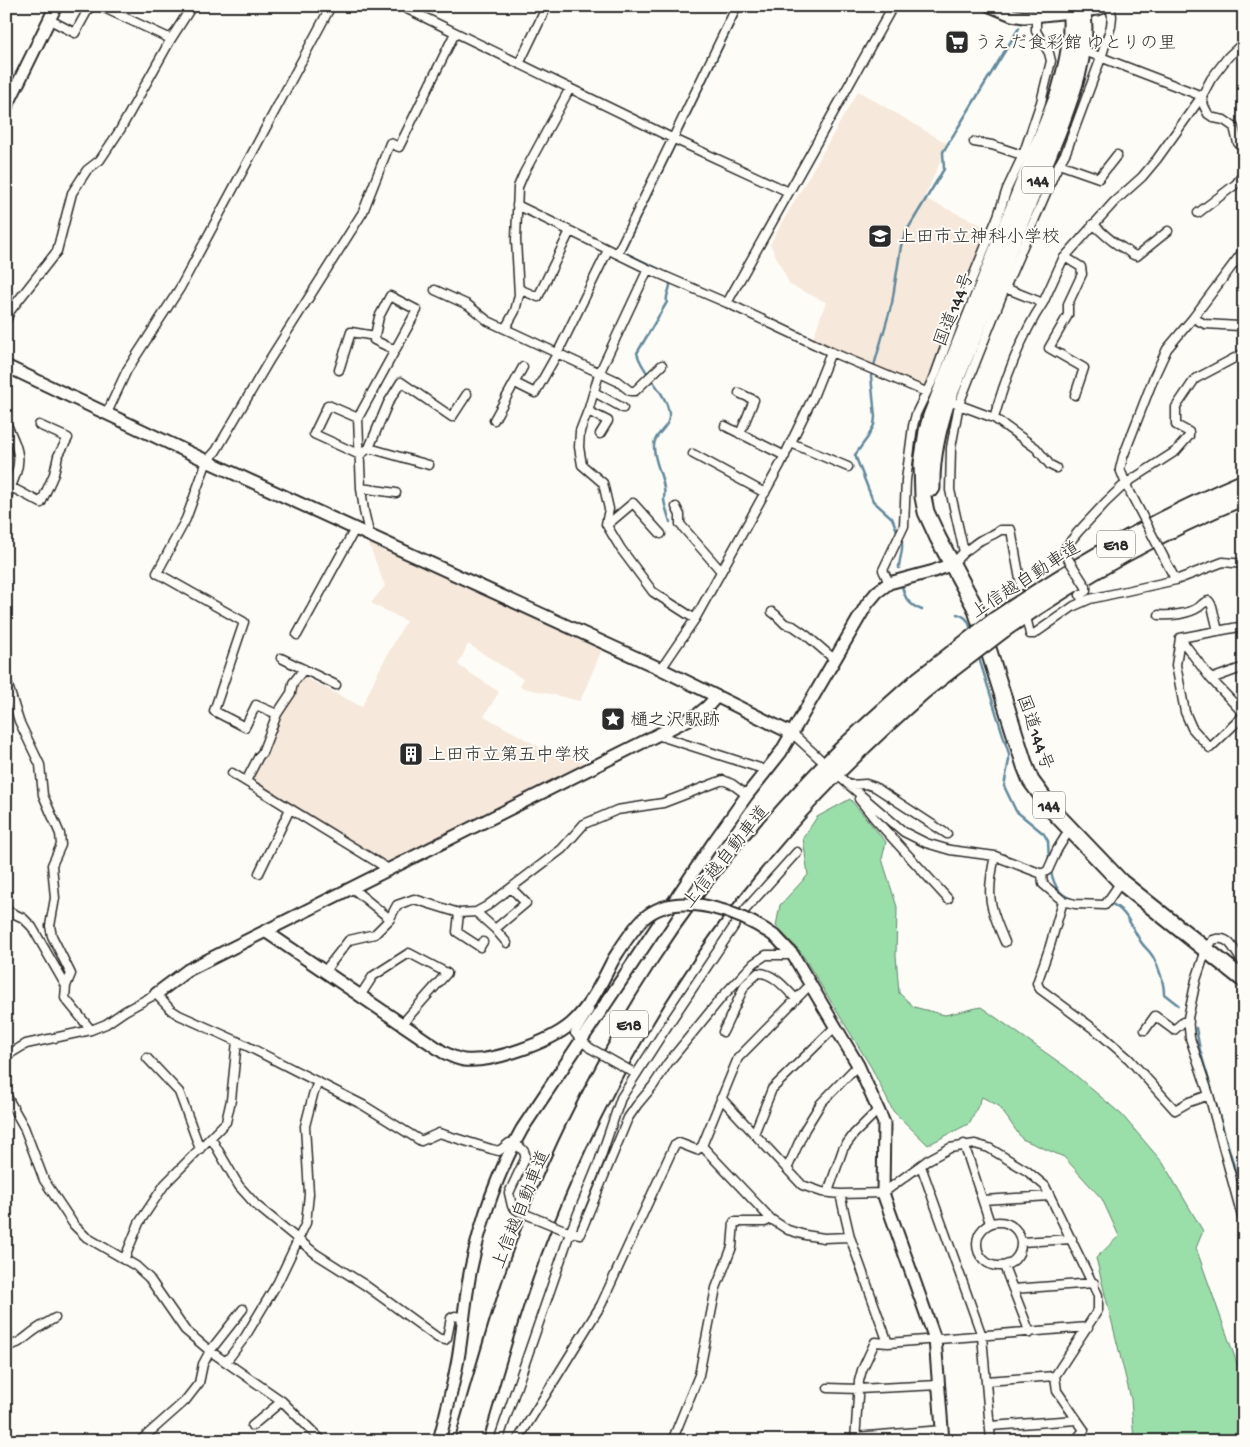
<svg xmlns="http://www.w3.org/2000/svg" width="1250" height="1447" font-family="'Gochi Hand','Klee One',sans-serif">
  <rect width="100%" height="100%" fill="#fdfcf7"/>
  <filter id="ink" filterUnits="userSpaceOnUse"><feTurbulence type="fractalNoise" baseFrequency=".02" numOctaves="2"/><feDisplacementMap in="SourceGraphic" scale="10" xChannelSelector="R" yChannelSelector="G"/><feConvolveMatrix kernelMatrix="1 2 1 2 8 2 1 2 1" color-interpolation-filters="sRGB"/></filter>
  <g filter="url(#ink)">
    <path fill="#f6e8da" d="M858,91L948,144L924,198L988,228L964,286L925,389L812,341L826,302L790,285L770,244Z
      M367,539L603,647L580,701L520,687L523,679L468,644L458,665L499,692L484,716L543,749L553,751L585,763L386,863L250,780L259,762L264,757L282,710L293,696L296,686L306,678L362,707L378,672L406,621L371,603L385,586Z"/>
    <path fill="#9adeaa" stroke="#62846a" d="M850,799L886,842L882,859L897,907L896,955L899,993L914,1007L945,1015L981,1007L1066,1067L1122,1115L1163,1163L1203,1231L1196,1248L1244,1383V1441H1134L1131,1399L1096,1258L1119,1236L1102,1199L1064,1157L1022,1139L999,1106L982,1097L970,1123L928,1145L893,1111L871,1067L800,951L776,926L780,905L808,875L803,838L817,817Z"/>
    <g fill="none" stroke-linecap="round" stroke-linejoin="round">
      <path stroke="#62899c" stroke-width="2.5" d="M663,271L623,252L742,6
        M670,282C671,290 665,295 667,302L637,353C642,374 667,392 669,414C671,428 653,433 654,447C654,461 662,474 664,488C665,492 664,496 664,500C665,507 668,515 670,522
        M898,533L892,518L873,501L855,455L868,437L874,425L875,417L871,376L892,303L901,246L906,232L944,169L943,152L1019,28
        M899,568C899,557 905,549 901,539
        M902,585C904,598 909,605 922,610
        M957,614C968,617 969,622 972,633
        M978,655L1009,754V760L1004,786L1016,811L1044,834L1048,841L1049,861
        M1050,869C1055,888 1059,897 1079,901
        M1109,903C1126,908 1132,928 1141,942C1144,947 1150,951 1153,957C1159,967 1164,983 1164,994L1178,1005
        M1196,1028L1200,1050L1244,1200"/>
      <g stroke="#2b2b2b" stroke-width="11">
        <path id="street" d="M100,6L171,39
          M401,6L674,139L789,192
          M50,20L75,33L90,6
          M1082,50L1202,96
          M519,64L547,6
          M1202,96L1204,106L1208,114L1214,118L1224,120L1234,127L1238,143L1244,148
          M974,142L992,145L1028,157
          M1059,164L1099,178L1117,155
          M517,205L648,269L727,303L831,352L926,392
          M1198,213L1236,184L1244,173
          M1093,224C1103,233 1111,242 1123,248C1128,250 1130,255 1137,256L1168,231
          M617,254L737,6
          M1065,257L1081,267L1082,274L1068,304V315L1049,348L1084,368L1075,395
          M648,269L599,374L589,408L580,431L579,447L582,465L603,483L609,509L606,524L621,549L653,592L695,619
          M1005,288L1043,303L1063,259L1114,202L1142,177L1157,159L1202,96L1211,79L1228,57L1244,42
          M519,289L538,297L570,231
          M435,290L468,305L488,321L617,381L630,391H635L662,365
          M727,303L893,6
          M1193,318L1205,324L1239,326L1244,330
          M6,321L10,311L57,251L72,193L87,170L100,160L120,130L171,39L192,6
          M505,329L515,311L519,295L516,240L518,187L524,173L570,88
          M339,370L351,332L375,336
          M515,383L535,393L557,354L608,250
          M594,392L623,408
          M739,393L754,400L740,434
          M954,403L994,418L1036,448L1050,465L1056,468
          M588,411L608,421L600,434
          M107,413L127,370L180,288L331,6
          M358,418L328,405L314,434L360,455L369,448L388,403L401,382L452,417L467,394
          M994,418C1004,382 1022,334 1043,303
          M494,420L523,367
          M6,423C24,460 21,462 6,499
          M725,426L785,456
          M791,443L848,467
          M369,448L429,465
          M693,454L765,493
          M11,487L41,503L54,474L58,456L68,438L39,425
          M361,488L396,493
          M1128,489L1120,469L1123,457L1154,377L1167,349L1193,318L1244,250
          M676,507L680,515V524L721,571
          M607,525L633,503L661,534
          M370,537L364,511L361,488L358,418L417,310L390,296L379,317L374,340L395,350
          M964,552C971,548 975,543 981,540C988,536 994,535 1000,530H1011L1021,585
          M1065,554V548L1078,532L1106,502L1125,484L1176,451L1189,436V432L1176,425V407L1195,379L1244,353
          M952,564L964,552L950,490L951,448L959,404L1005,288L1055,172L1066,152L1101,58L1111,26L1112,16L1110,6
          M889,583L883,570L904,526L906,480L913,426L916,414L935,375L955,320L998,216L1007,189L1023,155L1041,102L1051,61L1049,53L1036,31V17
          M1083,602L1080,595L1086,591V587
          M772,612L776,615L785,624L793,626L806,635L834,659
          M1159,615C1171,616 1189,614 1199,607C1203,604 1203,602 1209,601L1212,606L1218,631
          M1027,621L1030,634H1034L1074,606L1090,599L1176,580L1223,562L1244,564
          M297,635L355,529
          M1180,638L1176,665L1185,712L1192,728L1210,748L1244,715
          M1180,638L1211,679L1244,714
          M1180,638L1244,626
          M281,658L336,685
          M661,669L695,619L780,465L813,397L831,352
          M6,679L19,721L40,765L43,795L60,834L61,845L52,865L55,898L50,926L52,936L71,974L66,986L65,998L91,1030
          M1211,679L1244,667
          M277,714L256,705L245,727L214,711L244,622L157,573L186,519L207,461L216,451L270,359L363,212L390,143L399,147L455,33
          M793,734L820,759
          M657,735L760,768
          M232,773L390,870
          M842,779L904,832L926,843L950,850L995,856L1042,874L1048,870L1057,850L1070,829
          M246,781L259,756L262,753L277,714L291,693L293,683L304,669
          M849,785L866,784L875,787L947,834
          M859,799L875,819L948,899
          M995,856C986,895 989,906 1005,942
          M259,873L290,809
          M1042,874L1043,884L1063,901L1075,904L1105,905L1121,882
          M352,888L390,919
          M1063,901L1049,949L1037,983L1040,989L1098,1032L1129,1059L1175,1110L1189,1102L1209,1095
          M6,910L23,918L32,927L66,986
          M476,912L495,929L507,943
          M459,913L457,932L480,947L483,942
          M495,929L526,903L511,888
          M1244,964C1234,952 1231,934 1213,940L1206,950L1196,980L1188,1018L1190,1038L1209,1095L1244,1224
          M324,972L349,940L375,934L389,920L397,905L414,899L459,913L476,912L487,906L562,849L584,824L617,810L663,803L723,780L732,784L747,795
          M810,985L738,1058L702,1146L771,1219L788,1230L805,1235L824,1238L850,1237
          M360,996L373,976L409,953L447,973L402,1024
          M589,1010L575,1033L581,1040L590,1048
          M1145,1030L1155,1016L1174,1030L1183,1022H1189
          M723,1032L745,985L758,973C773,972 786,989 796,999
          M6,1056L26,1044L91,1030L106,1024L125,1011L156,994L171,1010L179,1015L237,1041L363,1105L421,1141L439,1133L491,1149L499,1151L509,1143C517,1145 527,1149 525,1159L509,1193L512,1206L518,1211
          M147,1058L179,1092L200,1149
          M6,1095L24,1127L44,1180L74,1225L86,1237L136,1266L149,1278L185,1330L210,1351L282,1401L322,1441
          M721,1098L802,1185L822,1192L840,1194L883,1193L928,1160L950,1148L975,1144L989,1148L1027,1171L1045,1186L1098,1295V1310L1055,1376L1057,1391L1084,1430L1075,1441
          M754,1134L772,1089L835,1027
          M211,1138L239,1186L256,1205L316,1254L365,1285L438,1338L445,1340L447,1338L451,1318L455,1316L464,1318
          M964,1144L990,1223
          M921,1166L982,1336L991,1441
          M787,1169L805,1129L821,1103L858,1065
          M828,1192L843,1149L854,1134L878,1110
          M840,1194L850,1237L888,1343
          M983,1200L1050,1196
          M977 1244a22 22 0 1 1 44 0a22 22 0 1 1-44 0Z
          M566,1231L580,1234L628,1118L637,1105L653,1086L668,1063L722,997L754,963L766,955H793
          M1021,1242L1072,1239
          M124,1260L139,1223L165,1184L226,1122L231,1100L237,1041
          M1004,1266L1030,1333
          M1013,1289L1094,1283
          M6,1346C19,1345 24,1338 34,1331C41,1326 48,1322 55,1318
          M226,1362L245,1337L278,1282L306,1223L309,1194L305,1126L313,1095L318,1082
          M986,1381L1055,1376
          M828,1388L858,1389L939,1385
          M252,1426L282,1401
          M990,1426L1077,1420
          M855,1437L942,1430
          M140,1441L185,1401L199,1383L203,1364L210,1351L243,1309
          M498,1441L570,1233L599,1162L621,1098L664,1031L745,910L797,852
          M517,1441L601,1305L674,1146L679,1143L697,1150L702,1146
          M672,1441L699,1375L716,1288L732,1247L734,1222H765L771,1219
          M855,1441L859,1381L862,1370L875,1342L888,1343L1088,1327"/>
      </g>
      <g stroke="#2b2b2b" stroke-width="15">
        <path id="secondary" d="M990,6L1012,15L1024,17L1098,9L1106,6
          M6,108L56,6
          M6,366L207,461L661,669L793,734
          M265,931L443,1052C449,1055 456,1059 464,1060C492,1063 550,1042 571,1024C590,1007 602,982 613,960
          M776,937L793,955L858,1065L884,1123L883,1193L935,1339L943,1441
          M156,994L188,970L697,715L708,706L716,697
          M439,1441C446,1414 453,1387 458,1359C463,1329 465,1298 471,1268C481,1220 498,1172 522,1129L713,843L747,795L781,752L867,604L877,592L889,583L934,571L952,564"/>
      </g>
      <g stroke="#2b2b2b" stroke-width="19">
        <path id="highway" d="M1070,6C1074,36 1067,65 1059,93L931,416L927,431L922,464L923,497L926,512L938,538L975,607L1025,766L1031,781L1054,812L1121,882L1244,980
          M932,488C931,458 938,429 947,401L1057,134C1072,95 1090,49 1082,6
          M995,620C1074,566 1156,519 1244,482
          M1003,630C1079,577 1158,532 1244,497
          M463,1441C484,1370 503,1298 530,1229C599,1051 705,885 841,750C866,726 892,703 918,680
          M474,1441C495,1371 514,1300 541,1232C599,1086 679,949 782,831C826,780 875,734 926,689"/>
      </g>
      <use href="#street" stroke="#fdfcf7" stroke-width="8"/>
      <use href="#secondary" stroke="#fdfcf7" stroke-width="11"/>
      <use href="#highway" stroke="#fdfcf7" stroke-width="15"/>
      <g stroke="#2b2b2b" stroke-width="11" stroke-linecap="butt">
        <path id="street-bridge" d="M1130,492L1173,575
          M1065,554L1086,587
          M590,1048L631,1071
          M518,1211L562,1229"/>
      </g>
      <g stroke="#2b2b2b" stroke-width="15" stroke-linecap="butt">
        <path id="secondary-bridge" d="M613,960C622,946 631,931 643,919C678,887 742,913 776,937"/>
      </g>
      <g stroke="#2b2b2b" stroke-width="19" stroke-linecap="butt">
        <path id="highway-bridge" d="M918,680L995,620
          M926,689L1003,630"/>
      </g>
      <use href="#street-bridge" stroke="#fdfcf7" stroke-width="8"/>
      <use href="#secondary-bridge" stroke="#fdfcf7" stroke-width="11"/>
      <use href="#highway-bridge" stroke="#fdfcf7" stroke-width="15"/>
    </g>
  </g>
  <defs>
    <g id="supermarket-square" transform="scale(1.25)"><rect x="-9" y="-9" width="18" height="18" rx="4" fill="#2b2b2b" stroke="#fdfcf7"/><path d="M-6-5.5h2.5l.6 2H6L4.5 2H-2.5L-4.4-4H-6ZM-1.5 3.2a1.3 1.3 0 1 0 .1 0ZM3 3.2a1.3 1.3 0 1 0 .1 0Z" fill="#fff"/></g>
    <g id="school-square" transform="scale(1.25)"><rect x="-9" y="-9" width="18" height="18" rx="4" fill="#2b2b2b" stroke="#fdfcf7"/><path d="M0-5L7-2L0 1L-7-2ZM-4 1L0 2.5L4 1V4Q0 6-4 4Z" fill="#fff"/></g>
    <g id="sight-square" transform="scale(1.25)"><rect x="-9" y="-9" width="18" height="18" rx="4" fill="#2b2b2b" stroke="#fdfcf7"/><path d="M0-6L1.8-2.2L6-1.7L2.9 1.2L3.7 5.4L0 3.3L-3.7 5.4L-2.9 1.2L-6-1.7L-1.8-2.2Z" fill="#fff"/></g>
    <g id="building-square" transform="scale(1.25)"><rect x="-9" y="-9" width="18" height="18" rx="4" fill="#2b2b2b" stroke="#fdfcf7"/><path d="M-4-6H4V6H1V3H-1V6H-4ZM-2.5-4.3h1.7v1.8h-1.7ZM.8-4.3h1.7v1.8H.8ZM-2.5-1h1.7V.8h-1.7ZM.8-1h1.7V.8H.8Z" fill="#fff"/></g>
  </defs>
  <g fill-rule="evenodd">
    <use href="#supermarket-square" x="957" y="42"/>
    <use href="#school-square" x="880" y="236"/>
    <use href="#sight-square" x="613" y="719"/>
    <use href="#building-square" x="411" y="754"/>
  </g>
  <g text-anchor="middle" stroke-width="4" stroke-linejoin="round" paint-order="stroke">
    <g fill="#fdfcf7" stroke="#6a6a68" stroke-width="1">
      <rect x="1022" y="166.5" width="32" height="27" rx="4"/>
      <rect x="1097" y="530.5" width="38" height="27" rx="4"/>
      <rect x="1033" y="791.5" width="32" height="27" rx="4"/>
      <rect x="610" y="1010.5" width="38" height="27" rx="4"/>
    </g>
    <g font-size="16" font-weight="bold" fill="#2b2b2b">
      <text x="1038" y="186">144</text>
      <text x="1116" y="550">E18</text>
      <text x="1049" y="811">144</text>
      <text x="629" y="1030">E18</text>
    </g>
    <g font-size="18" fill="#2b2b2b" stroke="#fdfcf7" text-anchor="start">
      <text x="974" y="48">うえだ食彩館 ゆとりの里</text>
      <text x="898" y="242">上田市立神科小学校</text>
      <text x="630" y="725">樋之沢駅跡</text>
      <text x="428" y="760">上田市立第五中学校</text>
    </g>
    <g font-size="18" fill="#2b2b2b" stroke="#fdfcf7">
      <text transform="translate(953 309) rotate(-68)" y="6">国道144号</text>
      <text transform="translate(1025 579) rotate(-33)" y="6">上信越自動車道</text>
      <text transform="translate(1036 732) rotate(71)" y="6">国道144号</text>
      <text transform="translate(725 856) rotate(-51)" y="6">上信越自動車道</text>
      <text transform="translate(520 1209) rotate(-68)" y="6">上信越自動車道</text>
    </g>
  </g>
  <rect width="1250" height="1447" fill="none" stroke="#fdfcf7" stroke-width="25"/>
  <rect x="12" y="12" width="1225" height="1422" fill="none" stroke="#2b2b2b" stroke-width="2" filter="url(#ink)"/>
</svg>
